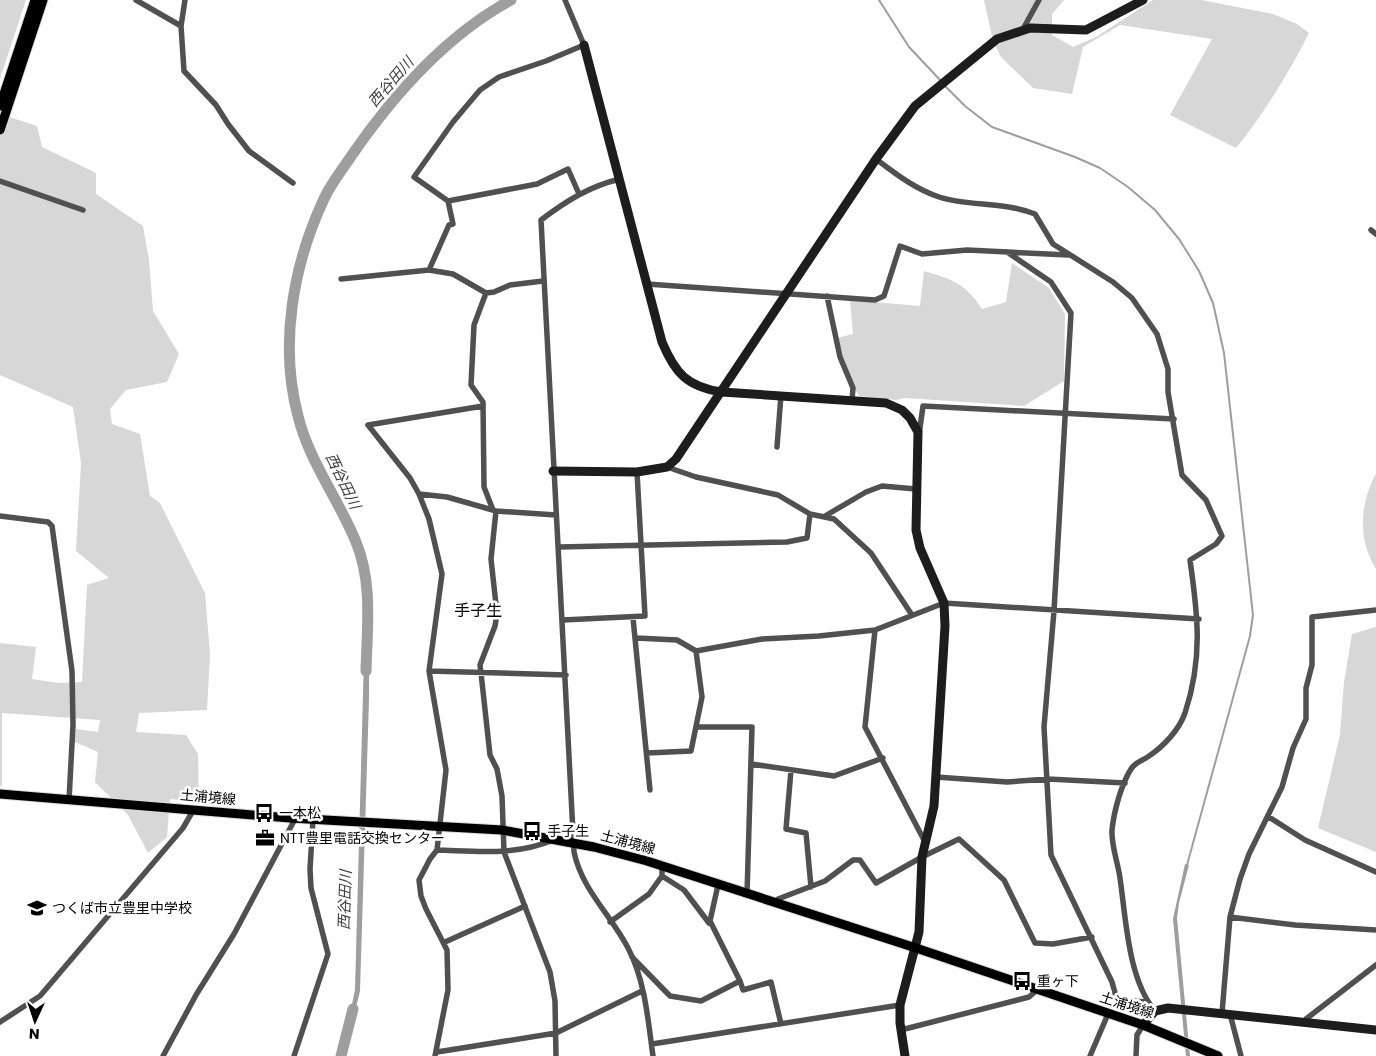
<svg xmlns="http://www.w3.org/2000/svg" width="1376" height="1056" font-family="Poppins,'Noto Sans JP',sans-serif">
  <rect width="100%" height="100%" fill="#fff"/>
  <path fill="#d7d7d7" d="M0,0H26L0,79Z
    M984,0H1064L1052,14V35L1073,47L1096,37L1153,0H1201L1273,14L1297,24L1309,33C1290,71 1263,115 1236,148L1170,115L1212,39L1120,25L1083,47L1072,94L1033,88L1001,57L993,41Z
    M0,114L37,126L42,147L96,173V194L143,226L149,260L153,311L179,354L167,382L126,390L110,409L112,424L140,434L150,496L160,503L205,593L210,654L207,710L139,713L136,732L186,735L198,754L199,802L170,799L167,837L148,853L128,815L95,782L98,752L75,742L76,729L98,732L100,720L2,713V786H0V643L36,647L32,679L59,683L82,682L87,585L109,578L76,551L81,463L73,407L0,375Z
    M1012,263L1049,288L1065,314L1064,381L1024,406L905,398L896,400L859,396L843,368L837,338L853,334L850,300L920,306L924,271C952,279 966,284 982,309L1006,302Z
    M1376,473V569C1357,538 1360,504 1376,473Z
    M1376,627V852L1318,828L1340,735L1344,682L1352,634Z"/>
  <path fill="#9e9e9e" d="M364,657H369V699L360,991L352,1024L348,1023L355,990Z
    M1185,864L1189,865L1179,903L1177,918L1190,1056H1186L1173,919Z"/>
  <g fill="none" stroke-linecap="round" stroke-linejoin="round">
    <path stroke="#9e9e9e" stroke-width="2" d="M879,0L909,47L941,81
      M944,85L965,106L992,127L1075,157L1100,168L1128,187L1155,210L1179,239L1199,271L1213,303L1224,353L1253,615L1250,636L1187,865"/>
    <path stroke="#9e9e9e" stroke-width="11" d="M366,671C367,628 373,583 356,542C338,498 309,461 298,416C279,345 293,266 323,201C330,185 342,170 352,155C394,94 445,36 511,0
      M341,1056L353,1009"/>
    <g stroke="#dbdbdb" stroke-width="11">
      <path id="primary" d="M0,106L35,0
        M0,130L43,0
        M0,794L290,818L502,830L594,847L647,861L916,948L1143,1025L1218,1056"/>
    </g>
    <path stroke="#505050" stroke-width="5.5" d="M136,0L181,26
      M185,0L181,26L184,71L216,105L228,124L249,151L293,183
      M1023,29L1039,0
      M876,159C896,174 915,189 939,197C970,207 1002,201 1035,214L1053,244L1113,282L1132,298L1157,334L1168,369V392L1182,475L1206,500L1222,536L1216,544L1190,560C1198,616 1203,658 1185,713C1179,730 1164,746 1149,756C1143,761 1136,761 1131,769C1121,785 1114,811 1112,830C1111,845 1118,863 1120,878C1126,919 1128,979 1155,1011
      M620,179C590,186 566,201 541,220L574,852C582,890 611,915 628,948C645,980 648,1020 653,1056
      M0,181L83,210
      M448,201L537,184L568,169L579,194
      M1371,230L1376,234
      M1007,252L1051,282L1071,313L1054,611L1044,727L1051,855L1112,982L1117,1000L1146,1002
      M429,270L449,225L453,224L448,201L414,177L453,122L480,90L499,77L546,61L584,45L565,0
      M341,279L429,270L453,274L486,293L494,292L510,285L543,281
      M647,284L875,300L884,296L900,246L922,254L967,250L1068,255
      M486,293L474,325L471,385L483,402L484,487L493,510
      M827,296L840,357L853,388L852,400
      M919,435L923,406L1174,419
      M777,447L781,395
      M667,467L696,477L778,495L810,514L834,519L871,553L912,615
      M419,494L447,497L496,511L556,515
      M496,511L491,559L497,614L495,626L480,665L481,673L490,755L497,769L502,796L504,852L550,972L555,1001L556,1056
      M0,516L48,522L52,526L72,671L73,725L69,800
      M825,516L866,492L882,486L916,489
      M559,547L787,542L807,538L810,514
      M633,618L650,790
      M563,620L645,616L637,472
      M875,630L865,727L925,842
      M636,638L677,640L696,651L762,639L819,636L875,630L944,603L1199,619
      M429,671L566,675
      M696,727H752L747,894
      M647,753L691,751L702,697L696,651
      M751,764L834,776L883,758
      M791,770L786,829L806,833L811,887
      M936,777L1007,782L1048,779L1125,783
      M1269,817L1305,840L1376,872
      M437,850C476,851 516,856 553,840
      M662,866V876L684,890L709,923
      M718,885L710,921L740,981
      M776,904L778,899L825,881L853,860H860L876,883L922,857L959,839L1004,880L1035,943L1053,944L1092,937
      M1230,917L1295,925L1376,930
      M610,922L649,894L662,876
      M445,942L525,906
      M632,957L670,996L701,1001L740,981L743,990L771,982L781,1024
      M1222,1013L1230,917L1240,879L1249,854L1282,787L1293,748L1306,719V688L1312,665V617L1376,610
      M1230,1014L1241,1056
      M0,1022L40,996L183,828L194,809
      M1305,1023L1306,1019L1376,965
      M901,1030L1029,997L1037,990
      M652,1044L900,1005
      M437,1052L556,1033L642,991
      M163,1056L196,995L234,934L295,819
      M294,1056L328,954L311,888L310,869L313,820
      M435,1056L448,990L447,950L426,909L421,896L419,880L430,859L437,850L446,770L429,671L442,574L429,519L419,494L410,478L368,425L483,406
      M1090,1056L1108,1014
      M1136,1056L1137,1035L1143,1025"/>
    <path stroke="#1d1d1d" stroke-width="9" d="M584,45L662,342C675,373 687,387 722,392L886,403L902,410L910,418L918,432L916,530L920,548L944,603L945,626L934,806L922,857L919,932L900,1005V1023L905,1056
      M553,471L637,472L667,467L676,459L876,159L915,106L997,39L1030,28L1086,30L1143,0
      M1143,1025L1155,1011L1168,1008L1376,1030"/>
    <use href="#primary" stroke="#000" stroke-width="9"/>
  </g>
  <defs>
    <g id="bus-bare" transform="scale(1.5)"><path d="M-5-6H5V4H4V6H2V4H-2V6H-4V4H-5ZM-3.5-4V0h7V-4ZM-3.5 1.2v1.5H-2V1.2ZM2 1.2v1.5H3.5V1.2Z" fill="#000" stroke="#fff" stroke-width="2.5" paint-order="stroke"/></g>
    <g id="office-bare" transform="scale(1.5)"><path d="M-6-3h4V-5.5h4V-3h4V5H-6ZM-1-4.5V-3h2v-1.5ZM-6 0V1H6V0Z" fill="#000" stroke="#fff" stroke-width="2.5" paint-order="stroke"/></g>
    <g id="school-bare" transform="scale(1.5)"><path d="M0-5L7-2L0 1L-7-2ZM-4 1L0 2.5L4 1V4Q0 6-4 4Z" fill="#000" stroke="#fff" stroke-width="2.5" paint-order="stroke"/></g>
  </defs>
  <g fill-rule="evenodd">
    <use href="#bus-bare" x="264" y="813"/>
    <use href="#bus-bare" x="532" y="831"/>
    <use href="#office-bare" x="265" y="838"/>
    <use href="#school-bare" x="37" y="908"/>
    <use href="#bus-bare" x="1022" y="981"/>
  </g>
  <g text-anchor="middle" stroke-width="5" stroke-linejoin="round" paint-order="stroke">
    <g font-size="14" fill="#000" stroke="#fff">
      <text transform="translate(208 797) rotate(5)" y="5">土浦境線</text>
      <text transform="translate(628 842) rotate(15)" y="5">土浦境線</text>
      <text transform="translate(1127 1005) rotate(18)" y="5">土浦境線</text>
    </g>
    <g font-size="14" fill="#000" stroke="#fff" text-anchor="start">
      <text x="279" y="818">一本松</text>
      <text x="547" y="836">手子生</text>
      <text x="280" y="843">NTT豊里電話交換センター</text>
      <text x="52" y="913">つくば市立豊里中学校</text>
      <text x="1037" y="986">重ヶ下</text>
    </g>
    <g font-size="15" font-style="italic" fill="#3f3f3f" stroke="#fff">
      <text transform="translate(391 82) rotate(-49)" y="5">西谷田川</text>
      <text transform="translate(343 481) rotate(64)" y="5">西谷田川</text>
      <text transform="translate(345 900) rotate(-88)" y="5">西谷田川</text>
    </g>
    <g font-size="16" fill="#000" stroke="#fff">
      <text x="478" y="616">手子生</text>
    </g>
  </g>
  <g transform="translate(35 1021) rotate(183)" stroke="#ffffff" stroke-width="4" paint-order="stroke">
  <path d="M0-4L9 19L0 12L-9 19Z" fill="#000000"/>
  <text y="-8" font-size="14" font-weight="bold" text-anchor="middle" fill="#000000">N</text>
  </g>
</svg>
